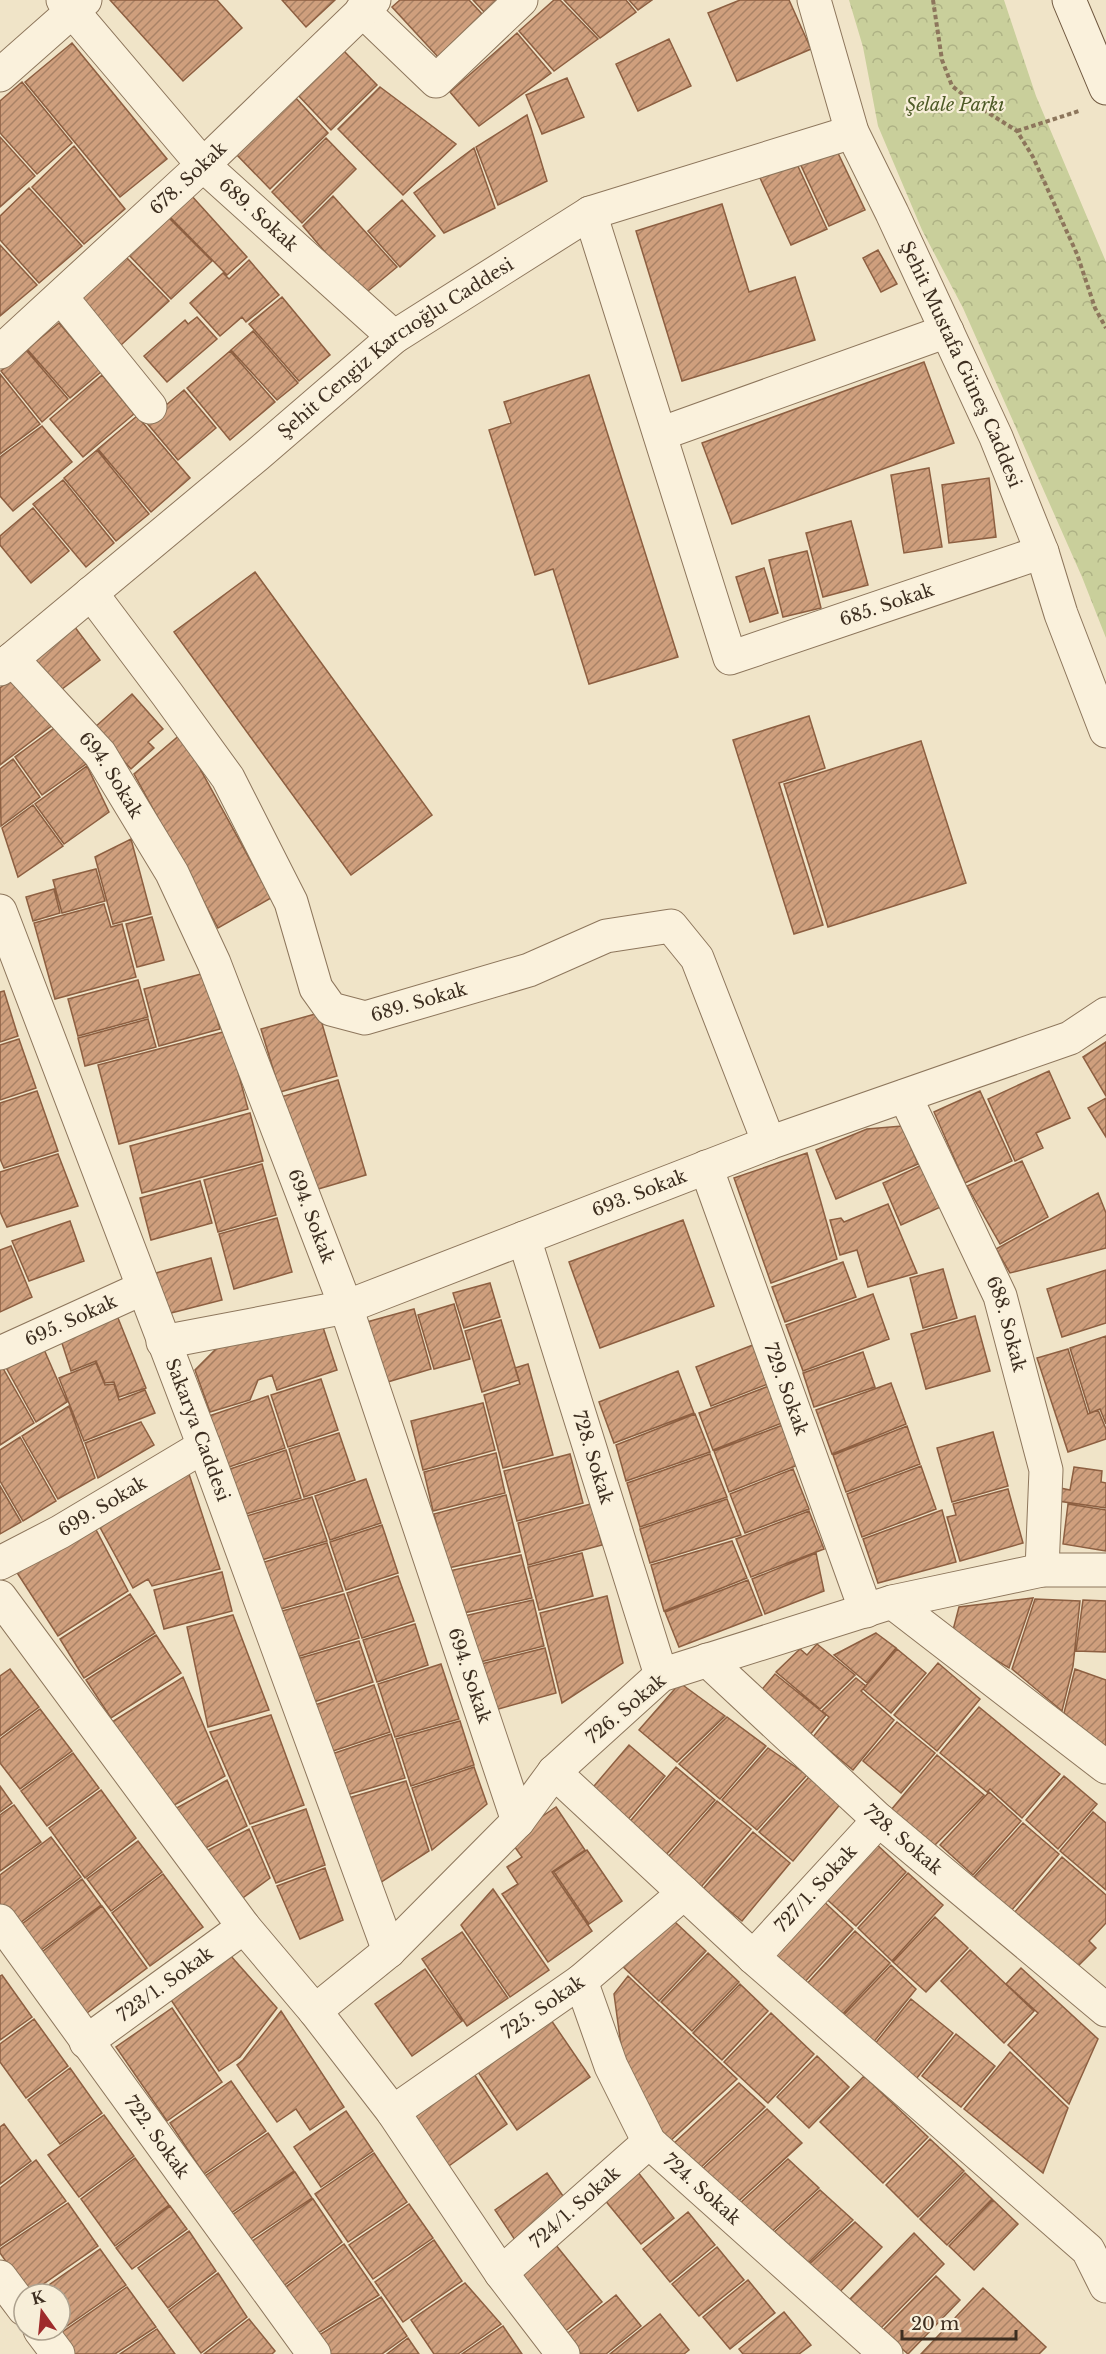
<svg xmlns="http://www.w3.org/2000/svg" width="1106" height="2354" font-family="'Libre Baskerville',serif">
  <defs>
    <pattern id="park-crowns" width="20" height="18" patternUnits="userSpaceOnUse" patternTransform="scale(1.5)"><rect width="20" height="18" fill="#c9cf9b"/><path d="M2 6a3 3 0 1 1 6 0M12 15a3 3 0 1 1 6 0" fill="none" stroke="#aeb285"/></pattern>
    <pattern id="building-hatch" width="6" height="6" patternUnits="userSpaceOnUse" patternTransform="scale(1.5)"><rect width="6" height="6" fill="#cf9f7d"/><path d="M-1 1l2-2M0 6l6-6M5 7l2-2" fill="none" stroke="#a98266"/></pattern>
  </defs>
  <rect width="100%" height="100%" fill="#f0e4c8"/>
  <path fill="url(#park-crowns)" d="M849,0H1004L1036,96L1106,262V638L1082,577L963,308L922,230L878,126L863,47Z"/>
  <path fill="url(#building-hatch)" stroke="#8d5f41" stroke-width="1.5" d="M110,0H217L242,28L183,81Z
    M282,0H335L306,27Z
    M400,0H469L483,15L438,57L392,7Z
    M473,0H499L485,13Z
    M554,0H560L598,39L554,71L519,31Z
    M564,0H626L636,12L600,38Z
    M629,0H652L638,10Z
    M740,0H789L811,49L737,81L708,13Z
    M517,33L551,73L479,126L450,92Z
    M669,39L691,86L638,111L616,64Z
    M72,43L167,159L120,197L25,82Z
    M342,49L377,85L331,130L296,93Z
    M567,78L584,117L542,134L526,95Z
    M22,82L72,143L37,174L0,133V101Z
    M380,87L456,144L403,195L338,129Z
    M294,96L328,133L270,189L235,153Z
    M527,115L547,181L498,205L476,147Z
    M827,130L865,210L829,226L792,146Z
    M0,137L35,176L0,207Z
    M326,138L356,169L302,223L272,192Z
    M74,146L125,209L84,244L32,187Z
    M474,148L495,208L444,233L414,193Z
    M790,149L827,229L791,245L754,165Z
    M29,188L82,246L39,283L0,240V216Z
    M190,194L247,257L227,275L168,215Z
    M333,196L397,267L362,296L303,226Z
    M402,200L435,236L400,267L368,231Z
    M722,204L749,292L795,277L815,340L682,381L636,231Z
    M166,215L212,261L171,299L126,252Z
    M0,245L37,285L0,316Z
    M878,250L897,284L881,292L863,258Z
    M124,255L169,301L121,345L78,297Z
    M249,260L279,295L246,322L242,317L220,336L190,303L223,273L229,279Z
    M282,297L330,355L299,381L249,324Z
    M197,317L217,339L167,382L144,356L185,320L188,324Z
    M59,323L101,372L70,398L27,349Z
    M253,331L298,383L277,400L231,350Z
    M26,350L68,399L42,422L1,371Z
    M230,351L275,402L230,440L187,388Z
    M924,362L954,443L732,524L702,443Z
    M0,374L40,424L0,454Z
    M102,375L134,414L83,457L50,419Z
    M589,375L678,657L589,684L553,569L535,575L489,430L511,423L504,402Z
    M184,390L216,428L178,460L146,422Z
    M137,416L190,478L151,512L98,449Z
    M42,426L72,462L13,511L0,496V457Z
    M97,450L149,514L116,541L64,478Z
    M929,468L942,547L904,553L891,475Z
    M989,478L996,537L949,543L942,485Z
    M63,480L114,543L86,567L33,504Z
    M33,508L69,551L31,583L0,545V536Z
    M851,521L868,585L823,597L806,533Z
    M807,551L821,608L783,617L769,560Z
    M764,568L778,613L750,622L736,577Z
    M255,572L432,815L351,875L174,632Z
    M74,626L100,660L53,696L27,662Z
    M17,675L54,724L0,765V688Z
    M132,694L163,729L148,742L154,748L131,769L94,728Z
    M809,716L825,768L779,783L823,925L794,934L733,740Z
    M57,726L86,764L42,795L15,757Z
    M181,734L271,898L218,928L134,774Z
    M921,741L966,883L828,927L784,784Z
    M13,759L40,797L1,826L0,769Z
    M87,766L109,812L64,844L35,804Z
    M33,805L63,846L18,877L2,828Z
    M131,839L151,914L113,924L95,857Z
    M96,869L105,901L62,913L53,880Z
    M54,889L60,913L33,921L26,897Z
    M104,904L111,927L122,924L136,977L55,999L34,923Z
    M152,917L164,960L137,967L126,924Z
    M205,973L220,1029L159,1046L144,989Z
    M138,980L148,1017L78,1036L68,999Z
    M4,991L18,1036L0,1042V992Z
    M319,1013L337,1076L280,1092L261,1029Z
    M148,1019L156,1047L85,1066L78,1038Z
    M227,1031L248,1109L119,1144L98,1065Z
    M19,1039L36,1088L0,1100V1045Z
    M1106,1042V1096L1083,1057Z
    M1049,1071L1070,1118L1036,1133L1043,1148L1015,1161L988,1099Z
    M338,1080L366,1175L308,1192L281,1097Z
    M37,1091L58,1151L4,1168L0,1159V1103Z
    M980,1091L1012,1161L965,1183L934,1112Z
    M1106,1098V1137L1088,1108Z
    M250,1113L263,1161L142,1193L130,1146Z
    M902,1126L918,1164L836,1199L816,1150L867,1129Z
    M807,1153L837,1259L771,1283L734,1178Z
    M58,1154L78,1206L7,1227L0,1212V1172Z
    M1022,1161L1048,1217L1000,1244L967,1186Z
    M926,1163L945,1205L901,1225L883,1183Z
    M262,1164L276,1215L218,1232L204,1180Z
    M200,1181L212,1223L151,1240L140,1198Z
    M1098,1193L1106,1213V1248L1010,1273L996,1249Z
    M888,1204L917,1273L868,1287L857,1250L840,1255L830,1220L841,1218L844,1222Z
    M277,1218L292,1272L234,1289L219,1234Z
    M683,1220L714,1306L600,1348L569,1262Z
    M70,1221L84,1261L29,1281L12,1241Z
    M11,1246L32,1297L0,1312V1250Z
    M211,1258L222,1300L163,1315L152,1274Z
    M843,1262L856,1297L785,1322L772,1287Z
    M943,1269L957,1318L923,1328L910,1278Z
    M1106,1270V1323L1062,1337L1047,1289Z
    M490,1283L500,1317L464,1328L453,1293Z
    M873,1294L889,1339L803,1371L786,1325Z
    M454,1304L470,1359L434,1369L418,1315Z
    M414,1309L431,1369L381,1384L363,1323Z
    M975,1316L990,1371L926,1389L911,1334Z
    M118,1318L146,1388L119,1397L114,1382L105,1383L96,1361L71,1371L59,1334Z
    M501,1320L519,1380L482,1392L465,1331Z
    M321,1321L337,1370L277,1390L272,1375L258,1380L250,1400L210,1412L195,1370L218,1347Z
    M1106,1336V1424L1100,1409L1090,1413L1070,1348Z
    M39,1338L67,1402L36,1422L3,1362Z
    M758,1343L773,1382L711,1406L696,1367Z
    M1068,1349L1088,1414L1098,1410L1106,1429V1439L1068,1452L1037,1358Z
    M863,1352L875,1387L814,1407L803,1373Z
    M0,1363L34,1423L0,1445Z
    M96,1363L105,1385L114,1384L119,1400L145,1390L155,1413L84,1441L59,1378Z
    M528,1364L553,1455L503,1468L484,1395L520,1384L515,1368Z
    M678,1371L694,1413L614,1443L599,1402Z
    M321,1379L338,1430L288,1447L271,1395Z
    M891,1383L906,1424L832,1454L816,1410Z
    M774,1384L787,1421L713,1450L699,1413Z
    M268,1396L285,1448L226,1468L209,1416Z
    M483,1403L495,1450L423,1470L411,1421Z
    M69,1406L95,1478L58,1499L22,1436Z
    M695,1414L710,1452L626,1481L616,1445Z
    M141,1422L154,1445L98,1478L85,1443Z
    M788,1423L803,1463L729,1492L714,1451Z
    M907,1426L920,1464L846,1492L833,1455Z
    M993,1432L1008,1486L952,1502L937,1448Z
    M339,1433L355,1480L304,1497L289,1449Z
    M20,1437L56,1501L23,1521L0,1481V1450Z
    M286,1450L301,1498L242,1515L227,1470Z
    M496,1453L505,1493L433,1511L424,1472Z
    M570,1454L583,1503L517,1521L504,1471Z
    M710,1454L727,1497L640,1527L627,1483Z
    M921,1466L936,1509L862,1537L847,1494Z
    M1074,1467L1102,1471L1101,1482L1106,1483V1508L1058,1501L1060,1488L1070,1490Z
    M793,1469L809,1509L745,1533L730,1494Z
    M188,1471L220,1569L152,1586L148,1579L133,1588L97,1522Z
    M366,1479L381,1523L330,1540L315,1496Z
    M0,1486L21,1522L0,1534Z
    M1008,1489L1023,1543L960,1561L947,1517L956,1515L953,1504Z
    M506,1495L520,1552L448,1568L434,1514Z
    M312,1497L327,1541L258,1561L243,1517Z
    M727,1499L741,1535L650,1563L640,1529Z
    M591,1504L602,1545L528,1565L518,1523Z
    M1068,1504L1106,1510V1551L1063,1544Z
    M942,1510L956,1562L878,1583L863,1539Z
    M809,1511L824,1549L751,1577L736,1539Z
    M93,1524L128,1591L58,1636L14,1568Z
    M382,1525L398,1573L346,1590L330,1542Z
    M732,1541L747,1578L664,1611L651,1565Z
    M327,1543L343,1591L274,1611L258,1564Z
    M582,1553L593,1596L539,1610L528,1567Z
    M816,1553L824,1591L765,1614L752,1579Z
    M521,1555L532,1598L459,1614L449,1571Z
    M222,1572L232,1611L164,1629L154,1590Z
    M398,1576L414,1621L362,1638L347,1593Z
    M748,1580L762,1615L679,1647L665,1612Z
    M130,1594L155,1633L84,1678L60,1639Z
    M344,1594L359,1638L290,1659L275,1613Z
    M607,1596L623,1663L562,1703L540,1613Z
    M1033,1598L1009,1668L952,1634L959,1607Z
    M1035,1599L1080,1601L1073,1666L1062,1711L1012,1669Z
    M533,1600L544,1646L472,1664L460,1617Z
    M1083,1600L1106,1601V1652L1076,1651Z
    M233,1615L269,1710L208,1727L187,1627Z
    M415,1624L428,1665L377,1682L363,1640Z
    M876,1633L896,1648L867,1683L834,1655Z
    M156,1635L181,1673L111,1718L86,1680Z
    M359,1641L373,1682L305,1705L290,1661Z
    M817,1644L855,1675L820,1709L776,1672L800,1649L807,1655Z
    M545,1648L556,1693L484,1713L473,1666Z
    M897,1649L926,1673L891,1713L863,1689Z
    M938,1663L980,1699L937,1751L894,1715Z
    M441,1664L459,1719L395,1737L378,1684Z
    M10,1669L39,1707L0,1736V1676Z
    M1075,1669L1106,1680V1748L1064,1713Z
    M775,1674L826,1715L809,1736L758,1694Z
    M183,1677L225,1776L171,1807L112,1722Z
    M856,1678L866,1686L861,1691L894,1720L853,1770L813,1737L829,1717L822,1711Z
    M680,1683L725,1716L677,1762L639,1730Z
    M374,1685L390,1732L321,1755L306,1708Z
    M979,1707L1060,1774L1022,1818L990,1789L987,1792L940,1753Z
    M40,1709L72,1751L20,1789L0,1763V1739Z
    M271,1715L304,1805L250,1824L210,1732Z
    M727,1717L766,1746L720,1799L679,1764Z
    M460,1721L474,1765L411,1786L396,1739Z
    M897,1722L935,1753L901,1793L863,1761Z
    M391,1734L405,1778L343,1796L326,1756Z
    M629,1745L665,1776L625,1823L589,1792Z
    M768,1748L807,1775L757,1830L722,1800Z
    M73,1753L99,1788L47,1826L21,1791Z
    M937,1755L984,1795L934,1846L891,1810Z
    M474,1767L487,1804L432,1850L412,1788Z
    M676,1767L715,1800L665,1856L627,1825Z
    M1064,1776L1097,1804L1058,1849L1026,1820Z
    M809,1777L843,1801L793,1861L759,1832Z
    M227,1780L247,1826L200,1851L173,1810Z
    M406,1781L429,1851L380,1883L345,1799Z
    M0,1786L12,1803L0,1812Z
    M101,1790L136,1838L85,1878L49,1828Z
    M989,1792L1021,1821L973,1875L940,1845Z
    M717,1801L751,1829L701,1887L667,1858Z
    M14,1805L41,1842L0,1871V1815Z
    M556,1807L585,1850L552,1872L592,1931L548,1962L502,1894L518,1884L507,1867L522,1857L509,1839Z
    M306,1809L325,1865L276,1883L252,1827Z
    M1093,1812L1106,1823V1890L1060,1851Z
    M1023,1823L1059,1854L1011,1911L974,1877Z
    M249,1829L270,1878L236,1903L202,1853Z
    M753,1832L790,1863L742,1921L703,1889Z
    M51,1837L81,1877L16,1926L0,1904V1875Z
    M871,1839L906,1872L856,1926L820,1893Z
    M138,1841L162,1872L111,1911L87,1879Z
    M587,1850L622,1901L589,1924L554,1872Z
    M1062,1857L1106,1895V1923L1089,1941L1096,1948L1074,1970L1014,1913Z
    M325,1868L343,1920L300,1939L277,1886Z
    M908,1873L943,1905L892,1961L858,1928Z
    M163,1874L203,1927L150,1966L112,1913Z
    M82,1879L101,1905L37,1953L18,1927Z
    M493,1889L549,1970L510,1997L461,1925Z
    M818,1896L853,1929L802,1985L766,1952Z
    M102,1906L147,1968L83,2016L38,1955Z
    M935,1917L968,1948L926,1992L893,1962Z
    M675,1922L706,1951L659,2001L617,1961Z
    M855,1931L890,1963L838,2019L804,1987Z
    M462,1932L508,1998L467,2026L422,1959Z
    M970,1950L1034,2011L1004,2043L941,1981Z
    M708,1953L739,1982L692,2031L661,2002Z
    M230,1955L277,2008L240,2057L219,2071L169,1997Z
    M891,1965L916,1989L868,2049L839,2020Z
    M1021,1968L1098,2039L1069,2104L1008,2045L1038,2013L1006,1984Z
    M425,1969L462,2021L412,2056L375,2004Z
    M2,1975L32,2017L0,2040V1976Z
    M628,1976L737,2079L669,2142L625,2075L614,1994Z
    M740,1984L768,2011L722,2060L693,2033Z
    M911,1999L953,2033L912,2084L870,2050Z
    M172,2008L222,2082L167,2121L116,2047Z
    M281,2011L344,2107L310,2130L296,2109L277,2122L237,2065L243,2060Z
    M771,2013L814,2054L768,2103L724,2062Z
    M34,2019L68,2066L26,2098L0,2062V2044Z
    M551,2020L590,2077L517,2130L478,2072Z
    M956,2034L995,2066L961,2107L922,2076Z
    M1010,2052L1068,2108L1043,2173L964,2109Z
    M817,2056L849,2087L809,2128L777,2097Z
    M70,2068L102,2113L60,2144L28,2100Z
    M474,2074L507,2124L446,2168L412,2119Z
    M864,2076L928,2137L883,2183L820,2122Z
    M231,2081L266,2131L204,2174L170,2123Z
    M739,2083L765,2107L697,2171L672,2145Z
    M767,2109L802,2143L731,2208L698,2173Z
    M346,2111L373,2151L321,2187L294,2147Z
    M104,2115L134,2156L79,2197L48,2155Z
    M4,2124L31,2161L0,2184V2127Z
    M268,2133L294,2171L231,2213L205,2176Z
    M930,2139L964,2171L918,2217L886,2185Z
    M374,2153L407,2202L348,2242L315,2194Z
    M135,2158L169,2205L115,2246L81,2199Z
    M788,2159L819,2188L770,2233L739,2204Z
    M36,2160L66,2201L0,2246V2188Z
    M637,2171L674,2218L641,2244L604,2199Z
    M295,2172L312,2198L249,2240L232,2215Z
    M547,2173L570,2206L517,2243L495,2210Z
    M965,2173L992,2199L947,2245L920,2219Z
    M820,2190L853,2220L804,2267L771,2235Z
    M313,2199L342,2242L282,2287L251,2242Z
    M993,2200L1018,2224L974,2270L949,2246Z
    M68,2203L98,2246L29,2294L0,2253V2249Z
    M409,2204L433,2238L373,2279L349,2245Z
    M170,2206L187,2229L132,2269L116,2248Z
    M688,2212L715,2245L670,2282L643,2249Z
    M855,2222L882,2247L835,2297L805,2268Z
    M189,2231L216,2271L168,2308L138,2268Z
    M914,2233L944,2264L880,2329L850,2299Z
    M434,2240L462,2281L403,2322L375,2282Z
    M344,2244L379,2295L315,2335L283,2289Z
    M555,2244L602,2302L563,2333L516,2274Z
    M717,2247L744,2280L699,2316L672,2284Z
    M100,2249L126,2285L57,2333L60,2330V2294H36Z
    M218,2273L247,2317L201,2353L169,2310Z
    M936,2276L960,2300L908,2354L882,2331Z
    M748,2280L775,2313L730,2349L703,2317Z
    M465,2283L501,2324L458,2354H434L411,2320Z
    M127,2287L156,2327L115,2354H72L58,2335Z
    M983,2288L1046,2347L1039,2354H921Z
    M616,2295L641,2326L606,2354H581L565,2335Z
    M381,2297L407,2336L382,2354H328L316,2337Z
    M784,2312L811,2345L799,2354H743L739,2349Z
    M660,2314L689,2350L684,2354H610Z
    M249,2319L275,2351L272,2354H204Z
    M503,2326L522,2354H462Z
    M157,2329L175,2354H120Z
    M408,2338L419,2354H387Z"/>
  <g fill="none" stroke-linecap="round" stroke-linejoin="round">
    <g stroke="#8d765c" stroke-width="35">
      <g id="minor">
        <path id="s1" d="M63,0L203,165L394,337"/>
        <path id="s2" d="M814,0L852,132L892,213L996,437L1042,552L1061,614L1106,731"/>
        <path d="M362,10L436,81L521,0"/>
        <path d="M0,75L85,0"/>
        <path id="s3" d="M590,213L730,658L1042,552"/>
        <path d="M61,297L150,407"/>
        <path id="s4" d="M0,352L203,165L374,0"/>
        <path d="M660,434L947,331"/>
        <path id="s5" d="M91,593L167,694L228,778L291,902L316,988L331,1009L365,1018L529,970L606,936L671,926L697,958L769,1143"/>
        <path id="s6" d="M12,659L100,754L172,873L214,963L346,1307L518,1821"/>
        <path id="s7" d="M0,669L257,455L394,337L590,213L852,132"/>
        <path id="s8" d="M0,911L204,1446L389,1951"/>
        <path id="s9" d="M905,1096L1000,1296L1046,1470L1042,1570"/>
        <path id="s10" d="M706,1167L866,1611"/>
        <path id="s11" d="M524,1238L661,1675"/>
        <path id="s12" d="M163,1342L346,1307L769,1143L1070,1038L1106,1014"/>
        <path id="s13" d="M0,1353L143,1288"/>
        <path id="s14" d="M0,1563L60,1532L204,1446"/>
        <path d="M0,1597L244,1927L315,2011L393,2112L501,2273L563,2354"/>
        <path d="M892,1602L1106,1767"/>
        <path id="s15" d="M707,1660L879,1820L1106,2010"/>
        <path d="M554,1772L753,1957L1088,2250L1106,2286"/>
        <path id="s16" d="M0,1921L314,2354"/>
        <path id="s17" d="M753,1957L879,1820"/>
        <path id="s18" d="M581,1981L611,2066L649,2142L886,2354"/>
        <path d="M315,2011L389,1951L518,1821L554,1772L661,1675L892,1602L1042,1570H1106"/>
        <path id="s19" d="M86,2042L244,1927"/>
        <path id="s20" d="M393,2112L581,1981L684,1893"/>
        <path id="s21" d="M501,2273L649,2142"/>
        <path d="M0,2277L24,2309"/>
        <path d="M40,2330L58,2354"/>
      </g>
    </g>
    <g stroke="#6f573f" stroke-width="35">
      <path id="secondary" d="M1069,0L1106,88"/>
    </g>
    <path stroke="#8d765c" stroke-width="4" stroke-dasharray="4.5 3" stroke-linecap="butt" d="M933,0L942,60L952,86L979,107L1017,131L1033,157L1077,254L1095,308L1106,328
      M1017,131L1079,111"/>
    <use href="#minor" stroke="#faf1dc" stroke-width="33"/>
    <use href="#secondary" stroke="#faf1dc" stroke-width="33"/>
  </g>
  <g text-anchor="middle" stroke-width="4.5" stroke-linejoin="round" paint-order="stroke">
    <g font-size="18" font-style="italic" fill="#4d5a26" stroke="#f7eed8">
      <text x="955" y="111">Şelale Parkı</text>
    </g>
    <g font-size="18" fill="#3d2e20" stroke="#f7eed8">
      <text dy="6" stroke="none"><textPath href="#s4" startOffset="256">678. Sokak</textPath></text>
      <text dy="6" stroke="none"><textPath href="#s1" startOffset="291">689. Sokak</textPath></text>
      <text dy="6" stroke="none"><textPath href="#s7" startOffset="510">Şehit Cengiz Karcıoğlu Caddesi</textPath></text>
      <text dy="6" stroke="none"><textPath href="#s2" startOffset="394">Şehit Mustafa Güneş Caddesi</textPath></text>
      <text dy="6" stroke="none"><textPath href="#s3" startOffset="632">685. Sokak</textPath></text>
      <text dy="6" stroke="none"><textPath href="#s6" startOffset="153">694. Sokak</textPath></text>
      <text dy="6" stroke="none"><textPath href="#s5" startOffset="576">689. Sokak</textPath></text>
      <text dy="6" stroke="none"><textPath href="#s12" startOffset="501">693. Sokak</textPath></text>
      <text dy="6" stroke="none"><textPath href="#s6" startOffset="639">694. Sokak</textPath></text>
      <text dy="6" stroke="none"><textPath href="#s13" startOffset="78">695. Sokak</textPath></text>
      <text dy="6" stroke="none"><textPath href="#s9" startOffset="250">688. Sokak</textPath></text>
      <text dy="6" stroke="none"><textPath href="#s10" startOffset="236">729. Sokak</textPath></text>
      <text dy="6" stroke="none"><textPath href="#s8" startOffset="555">Sakarya Caddesi</textPath></text>
      <text dy="6" stroke="none"><textPath href="#s11" startOffset="230">728. Sokak</textPath></text>
      <text dy="6" stroke="none"><textPath href="#s14" startOffset="117">699. Sokak</textPath></text>
      <text dy="6" stroke="none"><textPath href="#s6" startOffset="1125">694. Sokak</textPath></text>
      <text transform="translate(626 1709) rotate(-40)" y="6">726. Sokak</text>
      <text dy="6" stroke="none"><textPath href="#s15" startOffset="266">728. Sokak</textPath></text>
      <text dy="6" stroke="none"><textPath href="#s17" startOffset="93">727/1. Sokak</textPath></text>
      <text dy="6" stroke="none"><textPath href="#s19" startOffset="98">723/1. Sokak</textPath></text>
      <text dy="6" stroke="none"><textPath href="#s20" startOffset="183">725. Sokak</textPath></text>
      <text dy="6" stroke="none"><textPath href="#s16" startOffset="267">722. Sokak</textPath></text>
      <text dy="6" stroke="none"><textPath href="#s18" startOffset="246">724. Sokak</textPath></text>
      <text dy="6" stroke="none"><textPath href="#s21" startOffset="99">724/1. Sokak</textPath></text>
    </g>
  </g>
  <g transform="translate(42 2312) rotate(345)"><circle r="28" fill="#f7eed8" stroke="#ada18e" stroke-width="1.5"/>
  <path d="M0-4.5L10 22L0 15L-10 22Z" fill="#9e2a2b"/>
  <text y="-9" font-size="16" font-weight="bold" text-anchor="middle" fill="#3d2e20">K</text>
  </g>
  <path d="M902 2330v9h114v-9" fill="none" stroke="#3d2e20" stroke-width="3"/>
  <text x="911" y="2330" font-size="18" fill="#3d2e20" stroke="#f7eed8" stroke-width="4.5" paint-order="stroke">20 m</text>
</svg>
